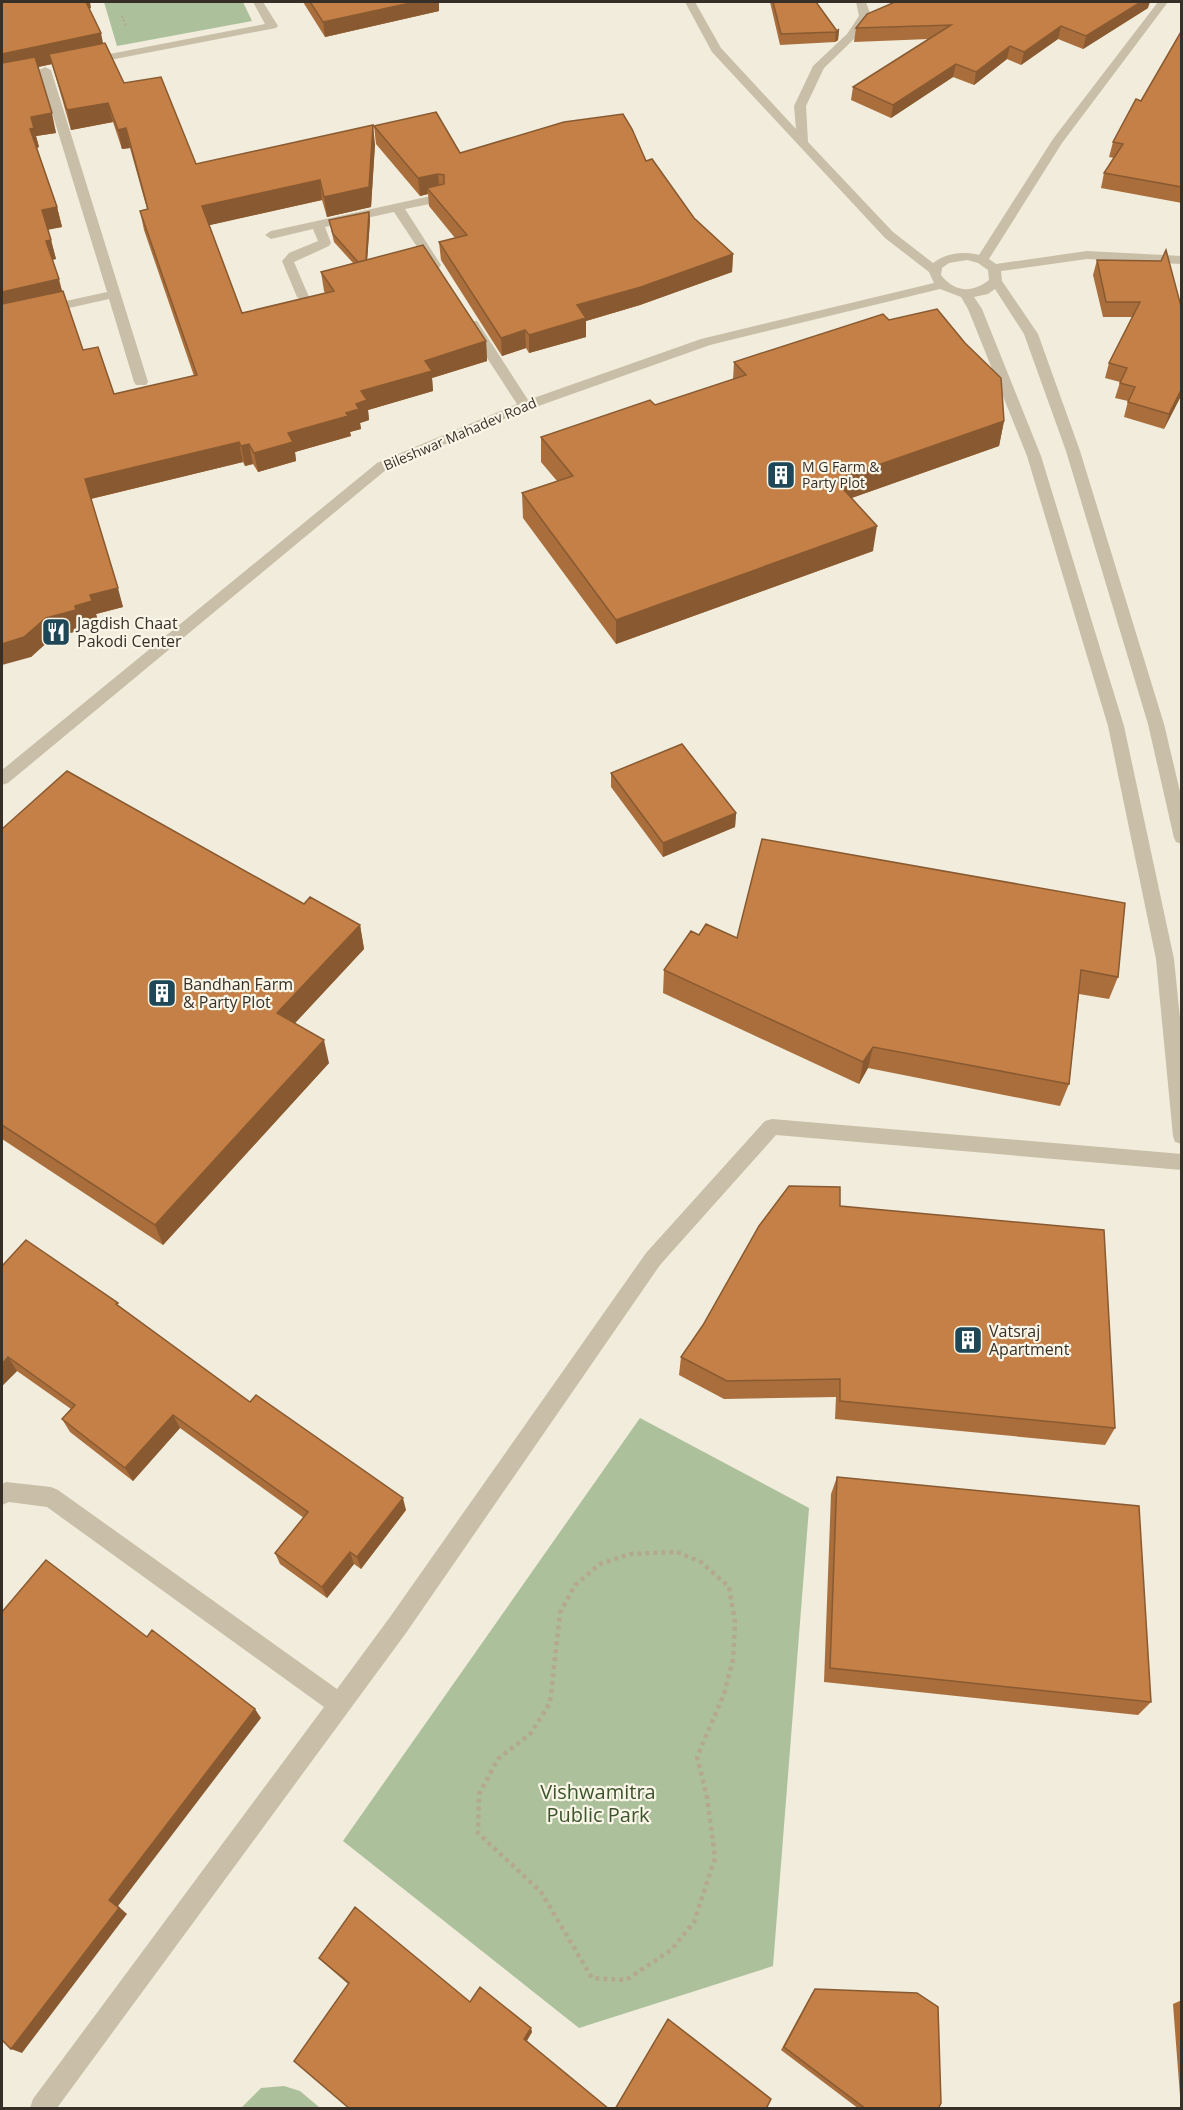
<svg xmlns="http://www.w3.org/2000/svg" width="1183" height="2110" font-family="'Open Sans',sans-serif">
  <rect width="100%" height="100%" fill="#f1ecdb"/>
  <path fill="#acc09b" d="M104,2H243L252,21L117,46Z
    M640,1418L809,1508L773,1966L579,2028L343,1841Z
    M284,2086L300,2091L320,2108H241L261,2088Z"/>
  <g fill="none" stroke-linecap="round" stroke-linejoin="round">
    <path stroke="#b5a891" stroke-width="2" stroke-dasharray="2 2" stroke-linecap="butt" d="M122,16L126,26"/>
    <path stroke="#b5a891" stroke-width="4.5" stroke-dasharray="4 4" stroke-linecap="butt" d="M677,1552L701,1562L729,1587L735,1622L733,1660L724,1694L697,1757L707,1797L715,1858L694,1922L671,1950L626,1980L592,1978L541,1892L478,1833L479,1794L498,1759L531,1733L550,1703L560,1613L575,1585L600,1564L630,1554Z"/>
    <path fill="#c9bea7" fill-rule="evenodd" d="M253,2H263L278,26L276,28L89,64L83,61L89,58L265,24Z
      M685,2H695L721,48L796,129L794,106L813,66L847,34L859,16L856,2H866L871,16L855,38L824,68L806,106L808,142L893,232L933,263C946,253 963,251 979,255L1053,139L1158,2H1168L1062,143L989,259L996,264L1087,251L1182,256V264L1087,259L1001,271L1002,281L1038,334L1080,451L1164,724L1182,800V844L1176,842L1174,838L1148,724L1066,451L1024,334L995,289L988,294L974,297L982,309L1041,456L1124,726L1174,959L1182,1038V1144L1175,1142L1173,1136L1156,959L1108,726L1027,456L968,309L961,297L940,289L710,345L516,414L387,469L8,783L2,785V770L377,463L517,404L465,324L467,321H477L528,400L701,339L934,283L929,272L885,238L712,52ZM967,260L978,263L988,270L989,280C973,293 955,293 941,275L942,268L949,263Z
      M45,67L51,70L148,382L146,385H136L134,382L109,299L2,323V315L107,292L39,70Z
      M440,194L446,198L444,201L405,209L441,265L439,268H431L394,212L325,227L331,243L329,246L294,262L309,297L303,301L297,297L282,261L289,253L318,241L313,229L271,239L265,235L271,231Z
      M772,1119L1182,1154V1170L776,1135L660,1265L406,1633L57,2108H30L33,2099L324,1707L47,1507L9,1502L2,1505V1484L6,1482L51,1487L58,1490L337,1689L390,1617L646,1253L765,1121Z"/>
  </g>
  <path fill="#a96e3c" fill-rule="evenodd" d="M2,2L91,8L89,9L103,44L124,83L196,164L375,144L371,207L327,217L322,200L209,225L242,313L325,293L324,291L321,272L353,263L334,242L329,220L369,212L370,220L367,260L486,341L487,361L432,378L433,391L368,410L369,420L360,423L361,429L350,432L351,436L295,452L296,461L258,472L253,464L245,466L243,462L91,499L123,607L96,614L98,621L81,625L82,630L53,637L31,657ZM52,64L71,130L113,122L122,149L130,148L147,209L140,211L144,230L194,376L114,394L83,350L62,291L52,260L56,259L48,229L62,227L57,207L37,148L39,147L36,136L56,133L38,67Z
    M303,2H439V11L325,37Z
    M770,2H816L837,31L839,29L838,40L835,42L780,45Z
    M1148,8L1083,49L1058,39L1021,65L1007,59L974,85L953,77L891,118L851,100L853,87L929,39L854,42L856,28Z
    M1182,30V203L1101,188L1104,173L1114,158L1109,157L1113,142L1141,101Z
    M374,126L460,153L646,161L694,218L733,254L732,272L640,305L586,321V337L529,353L526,348L502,356L441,260L439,242L455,238L429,206L428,194L420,196L376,144Z
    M1097,260L1182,310V394L1164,429L1124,417L1128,401L1115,398L1120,382L1105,378L1109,363L1132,317H1103L1093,275Z
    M889,320L1004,421L999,446L851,498L873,551L616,644L523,518L522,493L557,481L541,462V437L655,405L733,380L734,362Z
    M611,773L736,813L735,827L663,857L611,787Z
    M2,829L304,904L360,925L364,949L295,1023L329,1063L163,1245L2,1139Z
    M762,839L1118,977L1109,999L1079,994L1069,1084L1060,1106L868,1068L859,1084L663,993L664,970L699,935L737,938Z
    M840,1206L1115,1428L1105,1445L835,1419L836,1397L724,1399L679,1375L681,1357Z
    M2,1266L119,1307L250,1402L406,1510L361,1569L354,1564L327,1598L280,1564L275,1553L304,1518L180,1428L133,1481L70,1432L62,1419L71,1409L17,1371L2,1386Z
    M837,1477L1151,1702L1138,1715L824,1682L831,1494Z
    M319,1958L470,2002L532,2032L527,2041L348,1984L324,1963Z
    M815,1989L938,2109H859L781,2050L812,1993Z
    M1182,2000V2109H1181L1173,2004Z"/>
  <path fill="#895a31" d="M83,2H90L91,8L85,9Z
    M415,2H439V11L325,37L323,22Z
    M1141,2H1150L1148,8L1083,49L1086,36Z
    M1061,26L1058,39L1021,65L1024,52Z
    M839,29L838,40L835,42L836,32Z
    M101,33L105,53L49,54L52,64L2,75V54Z
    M1010,46L1007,59L974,85L976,72Z
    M956,64L953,77L891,118L893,105Z
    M108,103L113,122L71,130L67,110Z
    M52,113L56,133L36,136L39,147L35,148L30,129L31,117Z
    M373,125L375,144L371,207L327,217L324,197Z
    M126,128L130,148L122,149L118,130Z
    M438,174L440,192L427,188L428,194L420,196L418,178Z
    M320,180L322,200L206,226L202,206Z
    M57,207L62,227L47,230L42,210Z
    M369,212L370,220L366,277L365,270Z
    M51,240L56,259L51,260L46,241Z
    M733,254L732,272L640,305L586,321V337L529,353V335L577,305Z
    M59,279L64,299L2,313V292Z
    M525,330L526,348L502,356L501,338Z
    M486,341L487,361L432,378L433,391L368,410L369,420L360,423L361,429L350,432L351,436L295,452L296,461L258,472L254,453L288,433L356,404L361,391L425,361Z
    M1182,388V394L1164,429L1169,414Z
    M1004,421L999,446L832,505L835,480Z
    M239,442L243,462L90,499L85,479Z
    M249,444L253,464L245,466L241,446Z
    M877,526L873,551L616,644V620Z
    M118,588L123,607L96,614L98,621L81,625L75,606L90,595Z
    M76,610L82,630L53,637L31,657L2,665V644L46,618Z
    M736,813L735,827L663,857V843Z
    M360,925L364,949L283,1036L277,1013Z
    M324,1040L329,1063L163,1245L155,1225Z
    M873,1047L868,1068L859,1084L863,1062Z
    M8,1357L17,1371L2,1386V1364Z
    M173,1415L180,1428L133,1481L125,1468Z
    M403,1498L406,1510L361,1569L357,1557Z
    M350,1552L354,1564L327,1598L322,1587Z
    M255,1709L261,1718L118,1906L127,1914L22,2053L11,2049L109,1900Z
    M531,2028L532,2032L525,2043L524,2039Z"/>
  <path fill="#c48046" stroke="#895a31" stroke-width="1.5" d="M2,2H86L101,33L2,54Z
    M310,2H415L323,22Z
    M773,2H816L837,31L839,29L836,32L781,34Z
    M895,2H1141L1086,36L1061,26L1024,52L1010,46L976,72L956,64L893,105L853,87L951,25L856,28L867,14Z
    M1182,30V187L1104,173L1123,144L1113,142L1136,99L1141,101Z
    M105,43L124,83L161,77L196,164L373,125L369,187L324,197L320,180L202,206L242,313L334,291L321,272L423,245L486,341L425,361L432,371L361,391L367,400L356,404L359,409L346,413L348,416L288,433L293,442L254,453L249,444L241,446L239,442L85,479L118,588L90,595L92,601L75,606L76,610L46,618L24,637L2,644V304L63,291L83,350L98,347L114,394L197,375L140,211L148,209L126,128L118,130L108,103L67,110L49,54Z
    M35,57L52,113L31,117L34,128L30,129L57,207L42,210L51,240L46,241L59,279L2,292V63Z
    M436,112L460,153L564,122L623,114L632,129L646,161L652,159L694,218L733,254L641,287L577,305L586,318L529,335L525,330L501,338L439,242L467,235L427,188L444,184V175L438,174L418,178L374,126Z
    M369,212L366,260L358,262L333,234L329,220Z
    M1166,250L1182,310V388L1169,414L1128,402L1135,387L1120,383L1127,368L1109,363L1140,302H1106L1097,260L1161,261Z
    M937,309L965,343L1001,378L1004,421L835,480L877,526L616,620L522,493L573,476L541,437L650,400L655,405L746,375L734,362L883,314L889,320Z
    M682,744L736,813L663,843L611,773Z
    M67,771L304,904L310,897L360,925L277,1013L324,1040L155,1225L2,1125V829Z
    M762,839L1125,903L1118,977L1081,970L1069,1084L873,1047L863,1062L664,970L691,931L699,935L706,924L737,938Z
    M789,1186L840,1187V1206L1104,1230L1115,1428L840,1401V1379L727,1381L681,1357L703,1325L759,1226Z
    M26,1240L118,1303L116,1304L250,1402L256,1395L403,1498L357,1557L350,1552L322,1587L275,1553L308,1512L173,1415L125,1468L62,1419L75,1405L8,1357L2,1364V1266Z
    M837,1477L1139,1506L1151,1702L830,1668Z
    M46,1560L147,1637L152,1630L255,1709L109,1900L119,1908L11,2049L2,2040V1612Z
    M355,1907L470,2002L480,1987L531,2028L524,2039L609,2109H350L294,2061L349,1983L319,1958Z
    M815,1989L917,1993L938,2007L941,2103L938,2109H866L784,2047Z
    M668,2019L771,2099L766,2109H615Z"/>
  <defs>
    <g id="building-square" transform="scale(1.5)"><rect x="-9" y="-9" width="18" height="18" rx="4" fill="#1e4757" stroke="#f9f5e7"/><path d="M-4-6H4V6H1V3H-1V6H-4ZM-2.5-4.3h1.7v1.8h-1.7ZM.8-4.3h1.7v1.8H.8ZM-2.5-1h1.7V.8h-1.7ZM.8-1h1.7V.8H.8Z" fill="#fff"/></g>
    <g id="restaurant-square" transform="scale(1.5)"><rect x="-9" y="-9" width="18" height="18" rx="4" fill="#1e4757" stroke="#f9f5e7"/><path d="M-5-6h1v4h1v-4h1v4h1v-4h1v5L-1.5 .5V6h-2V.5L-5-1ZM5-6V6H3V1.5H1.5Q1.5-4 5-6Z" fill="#fff"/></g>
  </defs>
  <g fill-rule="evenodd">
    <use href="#building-square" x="781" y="475"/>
    <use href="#restaurant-square" x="56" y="632"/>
    <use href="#building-square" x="162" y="993"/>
    <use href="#building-square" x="968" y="1340"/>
  </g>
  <g text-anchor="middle" stroke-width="4.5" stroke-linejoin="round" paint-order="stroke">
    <g font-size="14" fill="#362f28" stroke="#f9f5e7">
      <text transform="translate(460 434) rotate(-23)" y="5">Bileshwar Mahadev Road</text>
    </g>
    <g font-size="14" fill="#362f28" stroke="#f9f5e7" text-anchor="start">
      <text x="802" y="472">M G Farm &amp;<tspan x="802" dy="16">Party Plot</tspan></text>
    </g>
    <g font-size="16" fill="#362f28" stroke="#f9f5e7" text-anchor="start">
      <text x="77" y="629">Jagdish Chaat<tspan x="77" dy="18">Pakodi Center</tspan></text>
      <text x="183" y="990">Bandhan Farm<tspan x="183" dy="18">&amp; Party Plot</tspan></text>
      <text x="989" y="1337">Vatsraj<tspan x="989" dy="18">Apartment</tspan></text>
    </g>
    <g font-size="20" fill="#3c542c" stroke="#f9f5e7">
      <text x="598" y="1799">Vishwamitra<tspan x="598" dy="23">Public Park</tspan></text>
    </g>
  </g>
  <rect width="1183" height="2110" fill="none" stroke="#362f28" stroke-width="6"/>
</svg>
